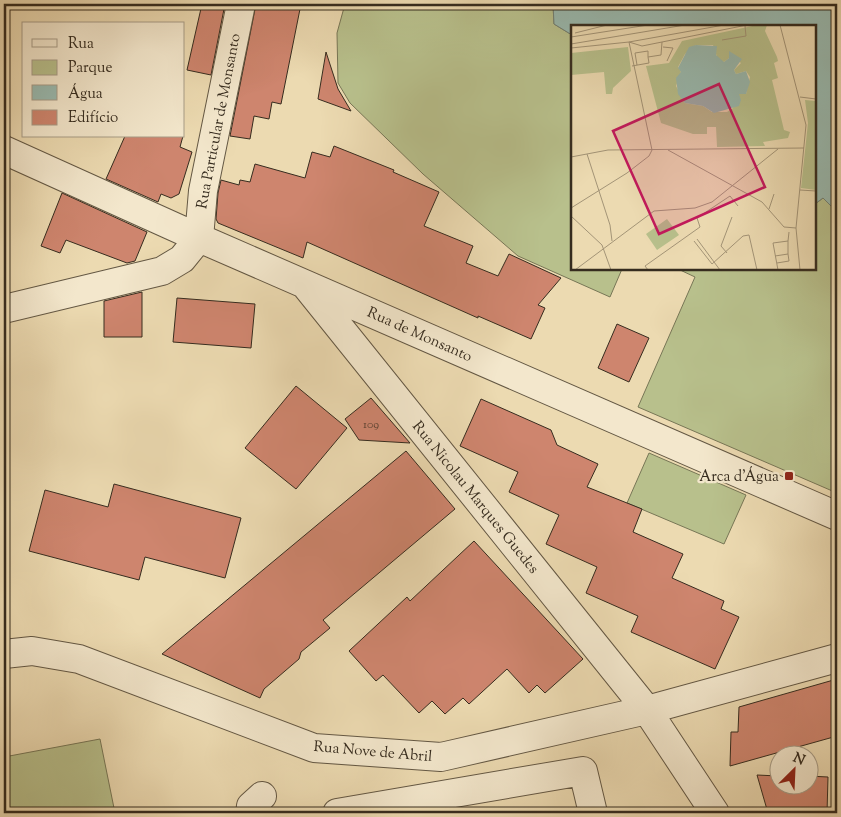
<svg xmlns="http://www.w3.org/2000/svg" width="841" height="817" font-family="'Sorts Mill Goudy',serif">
  <rect width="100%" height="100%" fill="#ecdab1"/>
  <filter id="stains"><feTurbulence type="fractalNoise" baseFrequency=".004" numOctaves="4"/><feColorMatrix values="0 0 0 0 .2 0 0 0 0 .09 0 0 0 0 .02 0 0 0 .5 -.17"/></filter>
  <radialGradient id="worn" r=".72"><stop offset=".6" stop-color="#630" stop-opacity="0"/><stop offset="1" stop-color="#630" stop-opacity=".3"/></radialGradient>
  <path fill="#b8c08c" stroke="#777656" d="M345,4H553L554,24L572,35V269H622L610,297L518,256L423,174L350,103L338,83L337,33Z
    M823,198L835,210H837V493L638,407L695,277L678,269H815V204Z
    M649,453L746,495L724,544L627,503Z
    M100,739L115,813H4V757Z"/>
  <path fill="#99bab0" stroke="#718176" d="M553,4H837V210H835L823,198L815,204V26H572V35L554,24Z"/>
  <path fill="#ce856e" stroke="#362c1f" d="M202,4H225L211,75L187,70Z
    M256,4H301L281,104L272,102L269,119L254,116L250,139L230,136Z
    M326,52L338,89L351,111L318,99Z
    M125,136H183L180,147L192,152L179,194L171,198L161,194L158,202L106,179Z
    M334,146L394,170L393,172L439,192L424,226L473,246L466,263L498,276L509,254L561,278L538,305L545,308L531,339L478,316V318L307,242L303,258L218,223L216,219L218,193L221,180L239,185L240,180L250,182L255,164L305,178L312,152L330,157Z
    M62,193L147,232L135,261L127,263L66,240L60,253L41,246Z
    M142,292V337H104V301Z
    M177,298L255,304L251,348L173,342Z
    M617,324L649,338L629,382L598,368Z
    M296,386L347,428L296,489L245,448Z
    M371,398L410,443L359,440L345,419Z
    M481,399L551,430L557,445L598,464L587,487L642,509L633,532L683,554L672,578L724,601L721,609L739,617L715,669L631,632L638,616L586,593L597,567L546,544L559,515L509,492L518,472L460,446Z
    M406,451L455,509L323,620L330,628L301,652L299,659L264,689L260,698L162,654Z
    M114,484L241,518L225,578L145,557L139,580L29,551L45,490L108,507Z
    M474,541L583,659L545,693L537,685L529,693L507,669L469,704L463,698L445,714L432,701L419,713L383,675L376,681L349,651L407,597L410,601Z
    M837,679V736L730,766L731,732H738L739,707Z
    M757,775L778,776V784H808V776L828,777L827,813H768Z"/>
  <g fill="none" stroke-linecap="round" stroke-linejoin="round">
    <g stroke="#645844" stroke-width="30">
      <path id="minor" d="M4,150L199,238L837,516
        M199,238L203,191L241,4
        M307,287L647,710L715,813
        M4,309L162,271L182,259L199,238
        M4,654L32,651L79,659L314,748L441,757L647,710L837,658
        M250,813L251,806L262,796
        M337,813L583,771L593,813"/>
    </g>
    <use href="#minor" stroke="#f3e7cc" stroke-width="28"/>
  </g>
  <rect fill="#8f2418" stroke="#f3e7cc" stroke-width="2" x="784" y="471" width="10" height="10" rx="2.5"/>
  <g text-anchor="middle" stroke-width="4.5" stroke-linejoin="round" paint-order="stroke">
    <g font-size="12" fill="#5c4233">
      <text x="371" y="428">109</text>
    </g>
    <g font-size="15" fill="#362c1f" stroke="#f3e7cc">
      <text transform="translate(218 121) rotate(-79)" y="5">Rua Particular de Monsanto</text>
      <text transform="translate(420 334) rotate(24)" y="5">Rua de Monsanto</text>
      <text transform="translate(476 497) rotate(51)" y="5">Rua Nicolau Marques Guedes</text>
      <text transform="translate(373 751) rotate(5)" y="5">Rua Nove de Abril</text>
    </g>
    <g font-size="15" fill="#362c1f" stroke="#f3e7cc" text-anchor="end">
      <text x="779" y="481">Arca d'Água</text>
    </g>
  </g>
  <g transform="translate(571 25)">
    <rect width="245" height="245" fill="#ecdab1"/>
    <path d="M186,0H196L194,6L206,32L207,36L203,38L207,53L201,55L213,105L219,107L217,113L192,117L194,121L146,122L145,102H136V109H122L90,98L75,41L98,38L111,16ZM125,20H142L147,35L153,37L158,33V29L170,38L163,45L165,49L175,46L179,52L175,69H168L162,83L156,87H141L132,81L114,78L105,61L110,47L107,42L114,29ZM57,22L60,46L42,63L41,69H35L33,47L0,50V28ZM234,75L245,76V165L230,163L237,98ZM96,194L108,210L86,225L75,209Z" fill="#b8c08c" fill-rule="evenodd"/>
    <path d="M125,20L146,21L145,30L153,37L158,33V26L171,34L163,45L165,49L175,46L179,57L175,69H168L170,75L168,81L143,88L132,81L114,78L107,69L105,53L110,47L107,43L118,22Z" fill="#99bab0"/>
    <path fill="none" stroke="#a39477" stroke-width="1" d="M209,0L235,100L225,203L229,245M4,8L36,0M0,12L77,0M151,15L175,11L174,1M0,19L114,0M92,22L102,23L96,36M0,23L58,17L153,0M66,40L64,28L77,26V32M61,41L78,38L77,32L90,30L91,17M229,72L245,74M81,125L58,17L71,21L176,0M97,125L191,177L213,202L225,203M16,129L39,200L41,216M0,132L37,125L233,123M229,165L245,166M0,183L56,148L78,131L81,125M198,184L203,169M0,191L31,220L40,245M126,214L149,245M123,216L141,239L172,211L178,210L186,245M156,228L150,221L161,192M204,231L217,229V216M206,238L218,236L217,229M4,245L83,186L124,183L141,177L207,124M77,245L74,241L129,202L126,193L159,171L167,181M207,245L202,218L217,216L218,207"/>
    <path fill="#c2185b" fill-opacity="0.15" stroke="#c2185b" stroke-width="2.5" d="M148,59L194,162L88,209L42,106Z"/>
    <rect width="245" height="245" fill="none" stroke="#362c1f" stroke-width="2.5"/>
  </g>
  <rect width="841" height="817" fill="none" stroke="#ecdab1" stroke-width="20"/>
  <rect x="5" y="5" width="831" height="807" fill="none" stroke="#362c1f" stroke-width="2.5"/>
  <rect x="10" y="10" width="821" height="797" fill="none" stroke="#362c1f"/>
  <rect x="22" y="22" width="162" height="115" fill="#f3e7cc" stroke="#a79c87"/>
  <rect x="32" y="39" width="25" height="8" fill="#f3e7cc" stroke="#a79c87"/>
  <text x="68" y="48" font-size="15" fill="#362c1f">Rua</text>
  <rect x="32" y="60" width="25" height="15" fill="#b8c08c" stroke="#a79c87"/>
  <text x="68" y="72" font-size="15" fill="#362c1f">Parque</text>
  <rect x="32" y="85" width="25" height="15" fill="#99bab0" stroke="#a79c87"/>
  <text x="68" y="98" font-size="15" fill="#362c1f">Água</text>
  <rect x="32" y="110" width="25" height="15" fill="#ce856e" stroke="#a79c87"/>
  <text x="68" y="122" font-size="15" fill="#362c1f">Edifício</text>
  <g transform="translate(794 770) rotate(24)"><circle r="24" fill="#f3e7cc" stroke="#a79c87"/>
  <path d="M0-4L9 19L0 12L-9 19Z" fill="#8f2418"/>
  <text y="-8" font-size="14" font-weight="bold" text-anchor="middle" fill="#362c1f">N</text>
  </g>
  <rect width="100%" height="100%" filter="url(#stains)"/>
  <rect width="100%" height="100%" fill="url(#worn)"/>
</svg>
